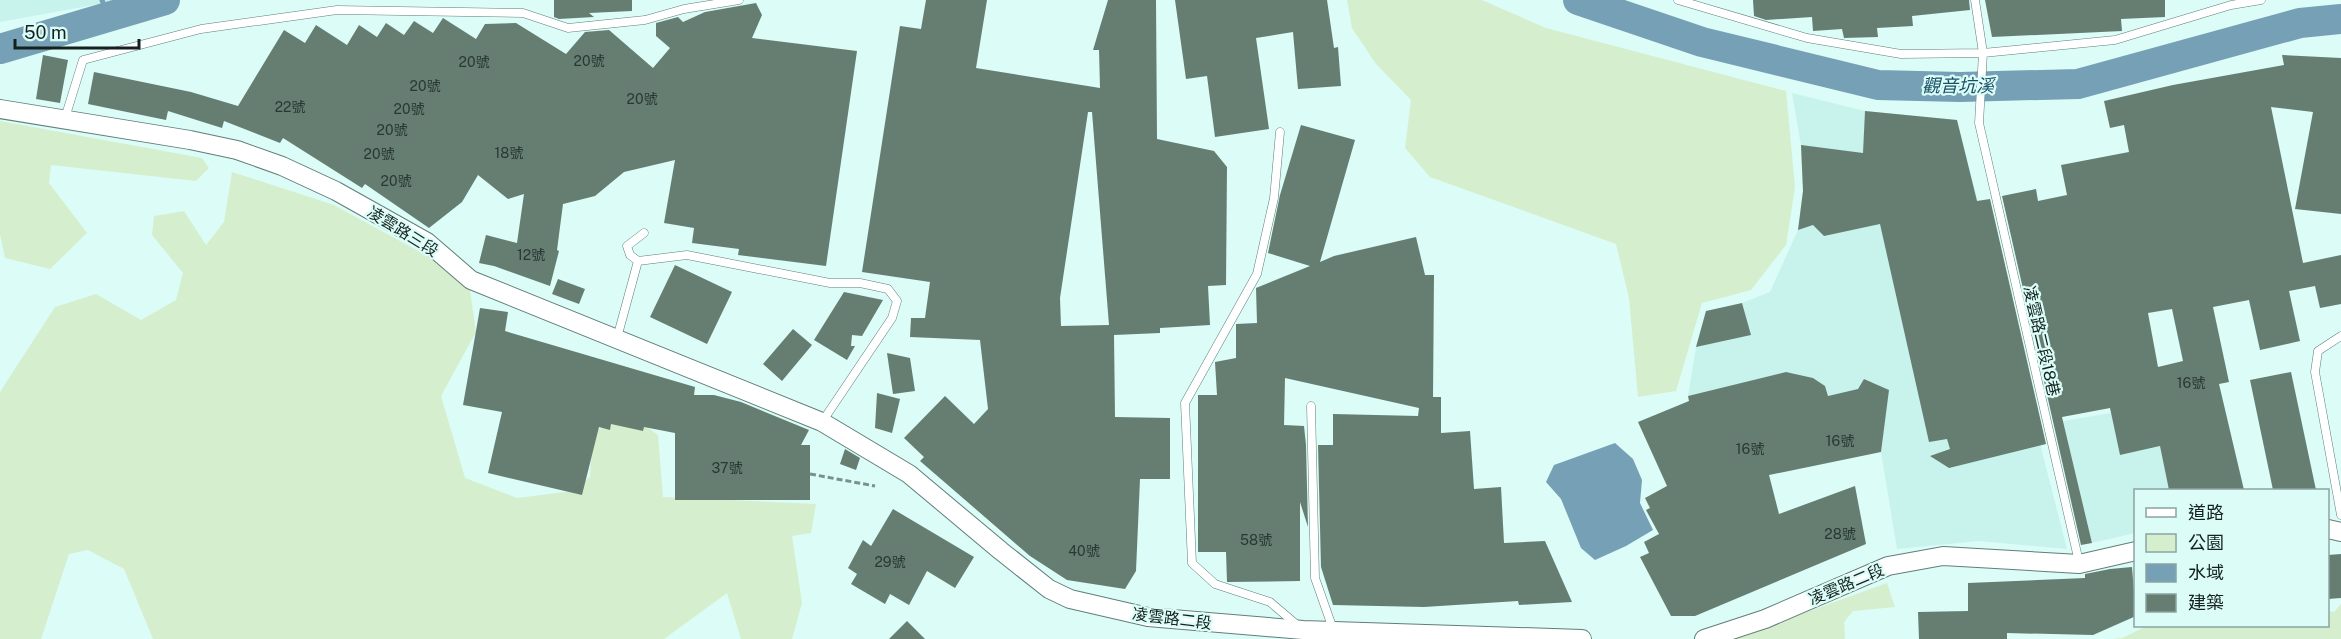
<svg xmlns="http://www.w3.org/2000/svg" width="2341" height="639" font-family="'Public Sans','Noto Sans TC',sans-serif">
  <rect width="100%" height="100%" fill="#dbfcf7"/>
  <path fill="#c8f3ed" d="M0,0H116V1L0,22Z
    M1792,93L1865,111L1957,120L2067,549L1979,541L1897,549L1881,452L1888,390L1864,379L1858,389L1828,396L1825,386L1813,378L1786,372L1688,396L1696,347L1750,335L1742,303L1770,292L1798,230L1803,191L1801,145Z
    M2111,413L2120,455L2166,445L2177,459L2184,490H2136L2135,533L2092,543L2063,421Z"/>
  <path fill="#d5efce" d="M1347,0H1482L1546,28L1786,91L1795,187L1786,245L1751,290L1702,303L1676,391L1638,397L1629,298L1616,244L1430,177L1405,148L1411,100L1376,64L1352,28Z
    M0,121L202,158L209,168L196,181L51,165L49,183L87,233L50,269L5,258L0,234Z
    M232,172L334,205L446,266L470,290L476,332L441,396L465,478L517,498L573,491L590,477L593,431L633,417L658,435L663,497L816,504L811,533L792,536L802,603L792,639H741L727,593L664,639H153L124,569L88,550L69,554L41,639H0V392L55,307L96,294L141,320L176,300L183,273L152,235L154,216L184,211L206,245L224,222Z
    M1887,583L1895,607L1853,611L1844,622L1845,639H1732Z
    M2341,604V639H2112L2122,638L2147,626H2328V611L2334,612Z"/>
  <path fill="#76a0b5" d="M1615,443L1633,459L1642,480L1640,503L1653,530L1626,546L1595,560L1581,548L1561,499L1546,482L1554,465Z"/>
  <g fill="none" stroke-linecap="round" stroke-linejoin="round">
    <path stroke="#76a0b5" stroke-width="5" d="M102,0L109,18"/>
    <path stroke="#76a0b5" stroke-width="30" d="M1578,0L1702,42L1878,85L1960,87L2078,84L2300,23L2341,19
      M0,49L165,0"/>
  </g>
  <path fill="#657e71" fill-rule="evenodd" d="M554,0H632V11L589,13L594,17L559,19L554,17Z
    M926,0H987L976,68L1100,88L1099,50H1093L1108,0H1156L1157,139L1214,151L1227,167L1226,285L1208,286L1210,325L1160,328V333L1114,335L1115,417L1170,418V479H1140L1136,571L1125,589L1067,580L1030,556L920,461L924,457L904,438L945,396L974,424L988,409L980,340L910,337L911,318H925L930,282L862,272L900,26L921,29ZM1088,112H1092L1109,325L1061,326L1060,298Z
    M1175,0H1327L1334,48L1338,47L1341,86L1298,89L1293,32L1256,38L1269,129L1215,137L1207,76L1186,79Z
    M1753,0H1969L1970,10L1912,16L1913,26L1877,28L1878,37L1844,38L1842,29L1813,31L1812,17L1766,20L1754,16Z
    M1985,0H2165V17L2121,19L2122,31L1992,37Z
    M756,3L762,15L752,38L857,51L826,266L738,255L739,249L692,243L694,228L664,223L675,160L624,172L595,196L563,204L557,250L559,251L550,286L494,266L479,263L486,235L517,243L524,194L508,199L478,175L462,202L429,228L365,184L362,188L283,138L280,143L224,121L222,128L168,111L166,120L88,104L94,72L191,92L238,106L284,30L305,43L316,25L347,45L359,25L377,37L386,23L404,35L414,21L433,33L443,18L476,39L485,24L516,23L566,54L585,32L609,30L653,68L670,48L656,36V23L678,17L683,22L705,12Z
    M43,55L68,60L60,103L36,99Z
    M2282,55L2341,58V214L2295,209L2313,112L2271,107L2303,263L2341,255V304L2320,308L2315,286L2289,291L2300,341L2260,350L2249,300L2213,307L2229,382L2219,384L2244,490H2169L2160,446L2120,455L2110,408L2062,417L2092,543L2081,545L2002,196L2036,189L2038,201L2067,195L2061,165L2129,152L2124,125L2110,128L2104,101L2173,85L2284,65ZM2172,309L2183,361L2158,367L2148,313Z
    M1865,111L1957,120L1977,201L1990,199L2046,444L1949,468L1930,456L1950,449L1947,439L1929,442L1880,224L1824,236L1813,225L1798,230L1803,191L1801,145L1863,153Z
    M1301,125L1355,140L1320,262L1334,256L1416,237L1425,275H1434L1433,397H1441V433L1470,431L1474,489L1501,487L1504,543L1545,541L1572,602L1519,605L1518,601L1424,607L1333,605L1321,567L1318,445H1333V414L1418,416L1419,408L1285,378L1284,425L1304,426L1306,445L1308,527L1300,502V581L1227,582L1226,552H1198V395H1217L1215,362L1236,358V324L1257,323L1256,288L1310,266L1268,253L1280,195Z
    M675,265L732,292L707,344L650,317Z
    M558,279L585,289L579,304L552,294Z
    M844,292L883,300L862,336L852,335L851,346H855L847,360L814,340Z
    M1742,303L1751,335L1696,347L1706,311Z
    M480,308L508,312L505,331L695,387L694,395H714L741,402L809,430L801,445H810V500H675V433L644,427L643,431L611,424L610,430L599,427L582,495L488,473L502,412L463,405Z
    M793,329L812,345L782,381L763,364Z
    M887,353L910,358L915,391L893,394Z
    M1786,372L1813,378L1825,386L1828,396L1858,389L1864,379L1889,390L1881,452L1769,475L1779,514L1855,486L1866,544L1695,616H1671L1640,557L1649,553L1644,542L1659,534L1646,510L1650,508L1645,498L1667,486L1638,422L1689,401L1688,396Z
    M2291,372L2316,490H2273L2250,380Z
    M877,393L900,399L892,433L875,428Z
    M845,449L860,458L856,470L840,464Z
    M893,509L974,557L955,588L927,571L909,605L890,594L885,604L851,584L857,574L848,568L863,540L871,546Z
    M2341,554V598L2328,599V555Z
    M2132,567L2136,616L2093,635L2007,633V639H1919L1918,612L1968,611V583L2085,578V574L2110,569Z
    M907,621L925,639H889Z"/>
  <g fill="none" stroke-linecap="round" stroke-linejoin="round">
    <g stroke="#617e7a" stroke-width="9">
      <path id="service" d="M1678,0L1807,38L1901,54L1983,53L2115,40L2231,5L2261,0
        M1975,0L1983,53L1979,123L2079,562
        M65,118L83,60L201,29L337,10L523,13L568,28L645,20L684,9L739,0
        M1280,132L1274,198L1257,274L1185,403L1192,563L1215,584L1270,602L1297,625
        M638,261L687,255L830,283H860L888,289L897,301L892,318L822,422
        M2341,336L2318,351L2315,372L2341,515
        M617,338L638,261L630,255L627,246L644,233
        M1311,406L1315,578L1333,629"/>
    </g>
    <g stroke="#617e7a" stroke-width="20">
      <path id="tertiary" d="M0,109L190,140L237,150L282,166L336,191L427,242L471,280L822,422L909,474L1001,551L1049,589L1070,599L1148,617L1303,630L1582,639
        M2328,529L2341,532
        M1704,639L1765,619L1888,566L1943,556L2079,564L2136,551"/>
    </g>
    <path stroke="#79908c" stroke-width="3" stroke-dasharray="6 3" stroke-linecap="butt" d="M810,474L875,486"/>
    <use href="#service" stroke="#fff" stroke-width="8"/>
    <use href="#tertiary" stroke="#fff" stroke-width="18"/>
  </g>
  <g text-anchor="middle" stroke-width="4.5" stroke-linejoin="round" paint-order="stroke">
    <g font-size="14" fill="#293834">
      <text x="589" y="66">20號</text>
      <text x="474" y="67">20號</text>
      <text x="425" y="91">20號</text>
      <text x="642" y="104">20號</text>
      <text x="290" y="112">22號</text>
      <text x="409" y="114">20號</text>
      <text x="392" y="135">20號</text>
      <text x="509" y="158">18號</text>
      <text x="379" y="159">20號</text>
      <text x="396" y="186">20號</text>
      <text x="531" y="260">12號</text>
      <text x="2191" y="388">16號</text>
      <text x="1840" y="446">16號</text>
      <text x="1750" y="454">16號</text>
      <text x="727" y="473">37號</text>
      <text x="1840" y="539">28號</text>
      <text x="1256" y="545">58號</text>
      <text x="1084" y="556">40號</text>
      <text x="890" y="567">29號</text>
    </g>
    <g font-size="16" fill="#15211f" stroke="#dbfcf7">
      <text transform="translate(403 231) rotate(32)" y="6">凌雲路三段</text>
      <text transform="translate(2042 341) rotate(77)" y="6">凌雲路二段18巷</text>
      <text transform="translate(1846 584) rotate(-23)" y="6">凌雲路二段</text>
      <text transform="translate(1172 618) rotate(7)" y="6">凌雲路二段</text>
    </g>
    <g font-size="18" font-style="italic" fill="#194f67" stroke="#dbfcf7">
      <text x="1958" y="92">觀音坑溪</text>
    </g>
  </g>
  <rect x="2134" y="489" width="195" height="138" fill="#dbfcf7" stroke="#8ca4a1" stroke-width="1.5"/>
  <rect x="2146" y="508" width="30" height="9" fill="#ffffff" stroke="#8ca4a1" stroke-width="1.5"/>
  <text x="2188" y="519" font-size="18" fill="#15211f">道路</text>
  <rect x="2146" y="534" width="30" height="18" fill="#d5efce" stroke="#8ca4a1" stroke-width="1.5"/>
  <text x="2188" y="549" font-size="18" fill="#15211f">公園</text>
  <rect x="2146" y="564" width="30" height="18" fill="#76a0b5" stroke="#8ca4a1" stroke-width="1.5"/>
  <text x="2188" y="579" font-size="18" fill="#15211f">水域</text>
  <rect x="2146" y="594" width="30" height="18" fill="#657e71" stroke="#8ca4a1" stroke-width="1.5"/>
  <text x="2188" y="609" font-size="18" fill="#15211f">建築</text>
  <path d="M15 39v9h124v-9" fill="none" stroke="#15211f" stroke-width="3"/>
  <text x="24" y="39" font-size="18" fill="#15211f" stroke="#dbfcf7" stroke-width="4.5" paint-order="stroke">50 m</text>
</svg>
